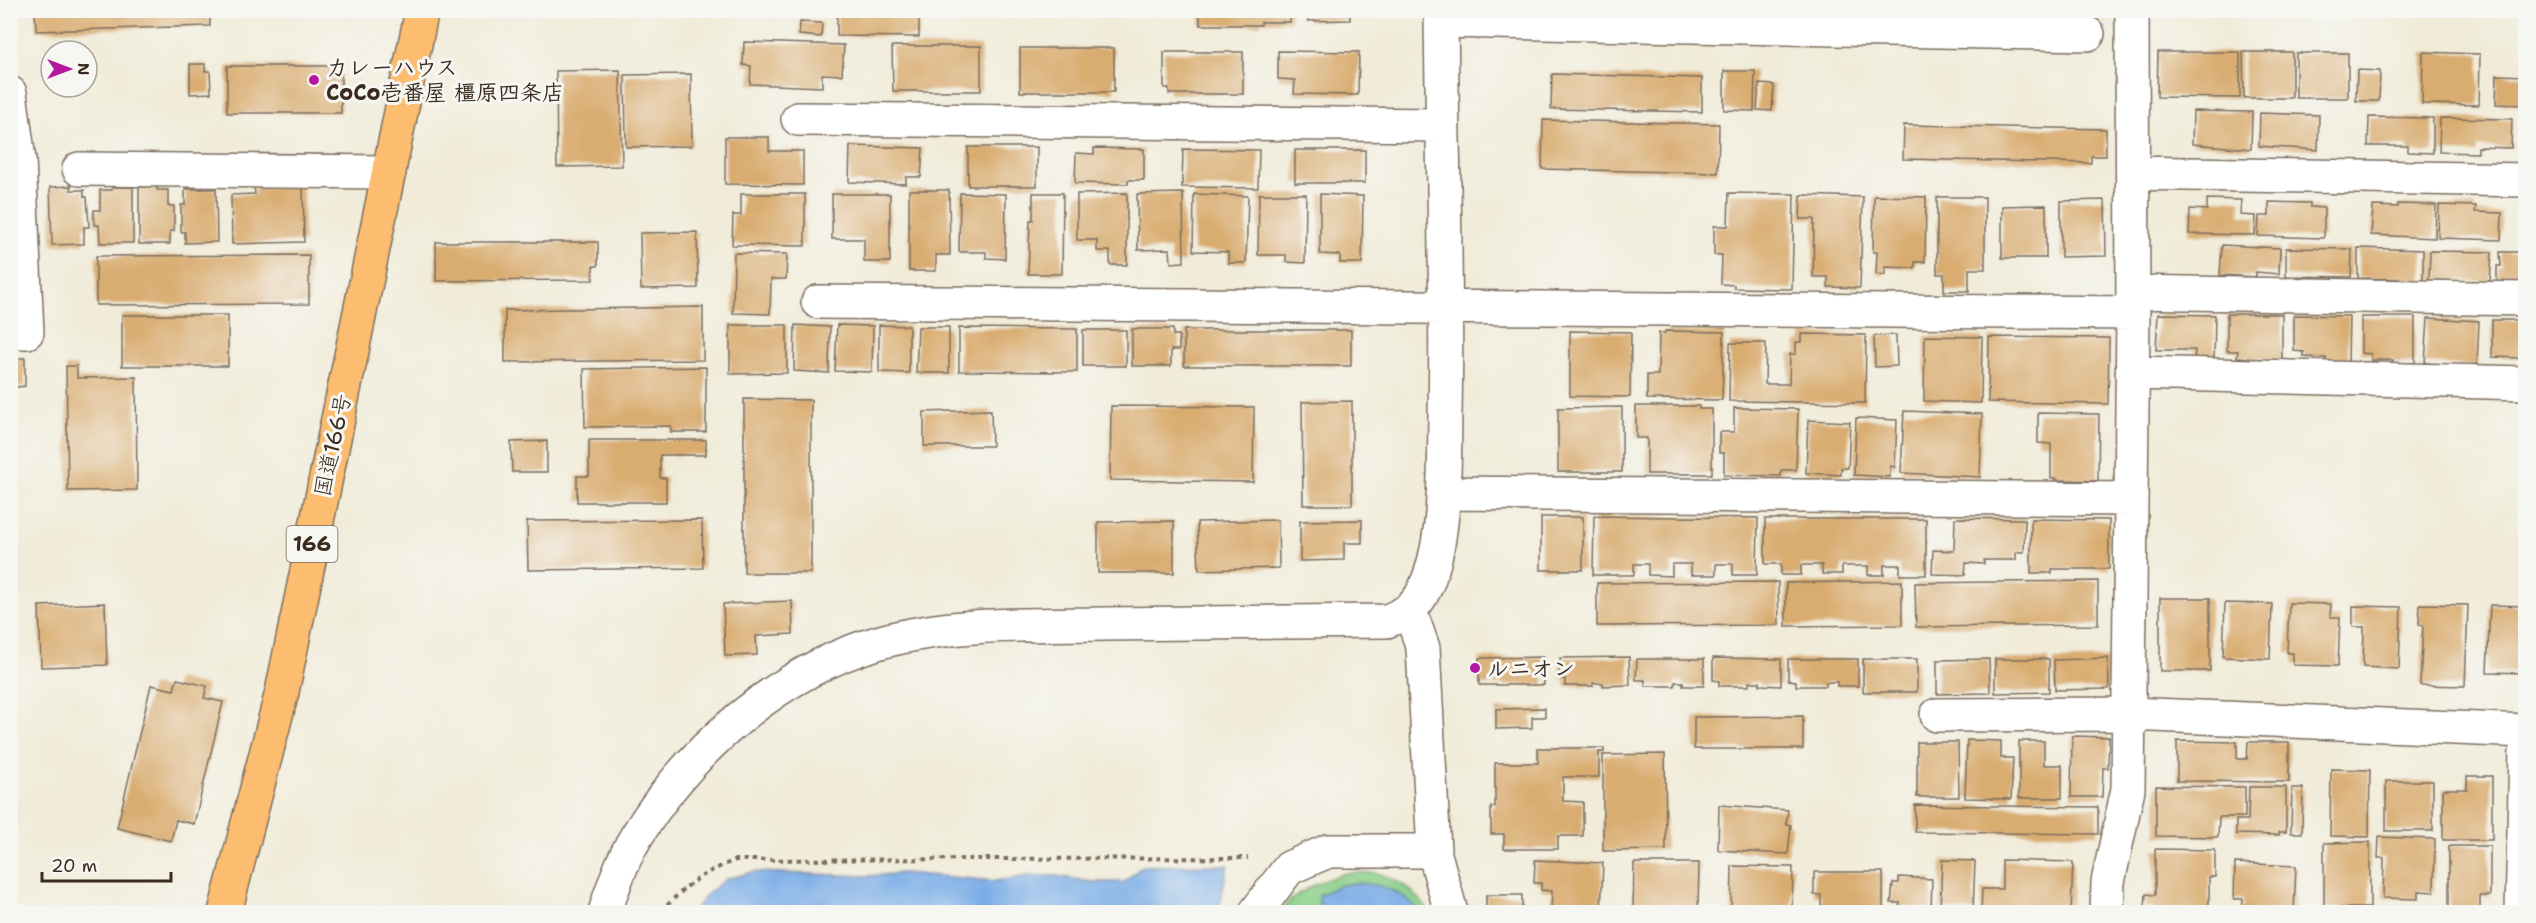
<svg xmlns="http://www.w3.org/2000/svg" width="2536" height="923" font-family="'Shantell Sans','Klee One',sans-serif">
  <rect width="100%" height="100%" fill="#f6f6f2"/>
  <filter id="ink" filterUnits="userSpaceOnUse"><feTurbulence type="fractalNoise" baseFrequency=".0167" numOctaves="2"/><feDisplacementMap in="SourceGraphic" scale="12" xChannelSelector="R" yChannelSelector="G"/><feConvolveMatrix kernelMatrix="1 2 1 2 8 2 1 2 1" color-interpolation-filters="sRGB"/></filter>
  <filter id="wash" filterUnits="userSpaceOnUse"><feTurbulence type="fractalNoise" baseFrequency=".008" numOctaves="4" result="noise"/><feDisplacementMap in="SourceGraphic" scale="24" xChannelSelector="R" yChannelSelector="G"/><feGaussianBlur stdDeviation="1.35" result="paint"/><feColorMatrix in="noise" values="0 0 0 0 0 0 0 0 0 0 0 0 0 0 0 0 0 1.4 0 .05"/><feComposite in="paint" operator="in"/></filter>
  <g filter="url(#wash)">
    <rect width="100%" height="100%" fill="#f1ecd9"/>
    <path fill="#8bd08a" stroke="#637d54" stroke-width="1.5" d="M1346,873C1355,873 1366,872 1375,873C1396,877 1420,894 1428,912H1279C1297,891 1319,881 1346,873Z"/>
    <path fill="#7cade7" stroke="#5c6c82" stroke-width="1.5" d="M1228,865L1218,912H1012L768,908L756,912H693L708,893L726,879L753,872L867,876L904,873L995,881L1028,876H1057L1091,882H1124L1142,866Z
      M1354,883C1380,883 1403,892 1420,912H1385L1378,910L1320,912L1319,895L1338,886Z"/>
    <g id="blocks">
      <path fill="#d9ac6f" d="M35,10H210V26L36,31Z
        M837,10H919V37L837,36Z
        M1200,10H1291L1290,22H1261V25H1200Z
        M1308,10H1350V20L1308,21Z
        M800,22L822,23L821,37L799,35Z
        M744,42L844,45L842,75L822,74V87L750,84L751,66L743,65Z
        M892,46H981V91H893Z
        M1020,48H1114V92H1020Z
        M1278,51L1359,52L1358,95L1294,94L1295,80L1278,79Z
        M1164,52H1243V94H1169V88H1164Z
        M2158,52H2240V98L2157,97Z
        M2243,52H2292V98H2244Z
        M2423,52L2480,54L2479,105L2422,104Z
        M2296,53H2348V98H2296Z
        M190,64H205V71H210L211,93L190,94Z
        M227,66H341V113H227Z
        M620,70L622,166L557,167L556,71Z
        M2357,70L2380,71L2379,101H2356Z
        M1724,71H1755L1754,111L1724,110Z
        M691,74L692,146L626,147L625,75Z
        M1552,74L1702,78V112L1551,109Z
        M2497,75L2526,76V105L2496,104Z
        M1759,84L1774,85L1772,111L1757,110Z
        M2193,111L2252,112L2251,149L2192,144Z
        M2260,113L2319,115L2318,150L2259,146Z
        M2369,117L2433,118V153L2408,152V146H2368Z
        M2440,118L2512,119L2511,148L2478,147V153L2439,152Z
        M1543,120L1719,124L1718,173L1542,169Z
        M1904,125L2106,129V156H2091V163L1903,159Z
        M725,137H769V151H803V185L725,184Z
        M850,146L923,148L921,177H906V184L849,182Z
        M968,147H1037V186H968Z
        M1094,148L1144,149V180H1128V184L1075,183L1076,153L1094,154Z
        M1183,149L1259,150L1258,188L1182,187Z
        M1295,150H1365V183H1295Z
        M71,186V190H84V197H87L89,227H84V244L52,245L50,187Z
        M157,186V190H168V206H174V231H170V244H139V187Z
        M303,186L304,242L232,244L231,195L255,194L254,187Z
        M112,187H133V243H100L99,225H94V210H100V190H112Z
        M185,189H216L217,242L185,243V232H181V205H185Z
        M909,190H949L950,255H936V271H909Z
        M960,193L1006,194L1005,259L986,258V252H959Z
        M1033,193H1063L1062,274H1028L1030,220H1033Z
        M1127,193V265H1110V251H1097V240H1077V194Z
        M1183,193L1184,262L1171,263L1170,249L1138,250L1137,194Z
        M1729,193L1794,194L1792,289L1734,288V285L1721,284L1722,255H1714V226H1728Z
        M741,194H805V246L732,245L733,215H741Z
        M832,194H890V262H864V239H832Z
        M1194,194L1248,196L1246,263H1228V252L1193,251Z
        M1259,194H1306L1305,263L1286,262V255H1258Z
        M1320,194L1363,196L1362,263H1340V255L1320,254Z
        M1801,195L1863,197L1860,288L1828,287V277H1813L1814,219H1800Z
        M1874,196L1926,197L1925,262H1915V268L1885,267V275L1876,274L1877,252H1873Z
        M1937,197H1985V269H1969V291H1944V274H1937Z
        M2207,199L2241,200L2240,215L2256,216L2255,235L2189,234L2190,209L2207,210Z
        M2105,200L2106,256L2061,257V201Z
        M2269,202L2310,203V207L2324,208V238L2258,236L2259,216H2269Z
        M2398,204L2436,205L2435,238L2371,235L2373,206L2398,207Z
        M2046,205V258H2002V206Z
        M2439,205L2476,206L2475,212L2502,213L2501,240L2438,238Z
        M697,232L698,288L641,289L640,233Z
        M436,242H598V266H593V280L436,281Z
        M2222,245L2280,248L2279,274L2256,272V277L2220,275Z
        M2286,248L2352,249L2351,277L2286,276Z
        M2358,248L2423,250V280L2358,278Z
        M2430,251L2492,252L2490,282L2429,280Z
        M2500,252H2526V283H2497V266H2501Z
        M734,253L787,254L786,279H771L770,314L733,313Z
        M309,255V304L96,305V256Z
        M703,307V360L505,362V310Z
        M2158,314L2215,315L2214,360H2194L2195,350H2156Z
        M2227,314H2282V361L2237,357L2238,351H2227Z
        M122,315H228V366H122Z
        M2294,315L2349,316L2348,363H2326V358L2304,357V352L2294,351Z
        M2361,317H2415V363H2393V360H2371V354L2361,353Z
        M2428,318L2479,321L2477,366L2425,363Z
        M2492,320H2526V366H2523V358L2492,357Z
        M730,325H787V373L730,374Z
        M795,325L830,327L829,373L794,371Z
        M837,325L873,326L872,372L835,371Z
        M879,325L909,326V373L879,372Z
        M918,327H949V373H916Z
        M959,328L1077,329V372L959,371Z
        M1132,329H1173V335H1179V350H1171V366H1132Z
        M1083,330H1126V366H1083Z
        M1184,330H1351V366H1184Z
        M1570,331L1631,332L1630,397L1570,396Z
        M1665,331L1724,332L1722,400L1647,399V375H1658L1659,333H1665Z
        M1801,334L1866,335L1865,403L1729,401L1730,343H1766L1765,384H1789L1790,354H1796V342H1801Z
        M1896,335L1897,366L1875,367L1874,336Z
        M1925,336L1982,337L1981,403L1924,401Z
        M1989,337L2109,338L2108,404L1988,402Z
        M10,347H15V358H25V386L10,388Z
        M66,366H77V378L136,377L137,490L68,491Z
        M706,367V432H671V426L585,427L584,369Z
        M744,399L811,400V573H744Z
        M1352,401V505H1303L1302,402Z
        M1111,406L1254,407L1253,482L1110,480Z
        M1636,406H1699V409H1712V474H1647V438H1636Z
        M1622,407V472H1558V408Z
        M1734,408L1798,409L1796,470H1781V476L1724,475V453H1719V432H1734Z
        M991,410L992,446H924V412Z
        M1904,411L1982,414L1980,477L1901,473Z
        M2038,413L2099,414L2098,481L2056,480V478H2051V444L2038,443Z
        M1856,418L1897,420L1895,467L1890,466V477L1854,475Z
        M1808,420L1850,422L1848,468H1841V475L1806,473Z
        M589,440H706V455H660V478H666V502H577V476H589Z
        M547,441V472H512L511,442Z
        M1594,516L1758,518L1757,575H1733V564H1716V575H1691V564H1672V576L1648,575V564H1634V575H1593Z
        M1541,517H1583V570H1541Z
        M1955,518L2025,519L2024,552H2016V560H1984V564L1966,563L1965,575L1932,574L1933,550L1954,551Z
        M1765,519H1926V575H1900V565H1884V575H1868V566H1842V574H1822V565H1801V575H1781V564H1765Z
        M2031,519L2109,520V569H2052V573H2031Z
        M702,520L703,568L528,570L527,521Z
        M1278,520L1279,568L1199,570L1197,522Z
        M1362,520V543H1344V560L1300,561V521Z
        M1174,521V573H1098V522Z
        M1902,581V625L1786,626V583Z
        M2098,581V625L1916,627L1915,583Z
        M1778,582L1779,625L1597,626V583Z
        M2160,598H2210V671H2160Z
        M792,601L793,634L756,636L757,655L725,656L723,604Z
        M105,603L107,665L41,667L39,606Z
        M2225,603L2272,604L2270,659L2223,657Z
        M2289,603L2331,604L2330,617H2340L2338,666L2293,665V653H2287Z
        M2420,604L2468,605L2465,686L2420,685L2423,626L2419,625Z
        M2490,605L2526,606V673L2487,672Z
        M2353,606L2401,607L2399,669L2363,667L2364,627H2353Z
        M1544,657V685H1479V658Z
        M1629,657L1630,685L1603,686V683H1593V686H1565V679H1560V658Z
        M1713,658L1781,659V686L1760,685V682H1749V686H1719V681L1713,680Z
        M2108,658L2109,689L2055,690L2054,660Z
        M1637,659H1704V686H1683V682H1675V686H1645V680H1636Z
        M1788,659H1858V686H1837V682H1826V686H1796V681L1788,680Z
        M1863,659H1917V692H1863Z
        M1989,659L1990,693L1937,694V660Z
        M1995,659H2049V692L1995,693Z
        M177,679L207,686L204,698L223,702L194,824L176,820L171,841L117,828L151,685L174,690Z
        M1545,708V717H1532V728L1496,729V709Z
        M1803,716V749H1694V717Z
        M2072,736L2109,737L2108,768H2103L2102,797H2071Z
        M1967,740L2001,741V758H2013L2011,799L1965,798Z
        M2019,741H2044V765H2062V798H2019Z
        M2177,741L2237,742V759H2247L2248,742H2289V782L2177,781Z
        M1917,742H1958L1959,797H1917Z
        M1538,748H1604V752H1599V777H1563V801L1583,802V836H1558V849H1504V834H1491V807H1495V763H1538Z
        M1665,754L1666,850L1603,851V755Z
        M2331,769L2370,770L2369,837L2330,836Z
        M2467,776H2492V840H2443V789H2467Z
        M2386,781H2433V831H2386Z
        M2156,786L2245,787V817H2219L2218,837L2156,836Z
        M2249,787H2286V832H2279V835L2236,834V820H2248Z
        M2292,788H2303L2302,833H2291Z
        M1719,805L1788,810L1786,824L1791,825L1788,854L1718,850Z
        M1915,805L2098,807V834L1915,832Z
        M2379,837L2435,839L2434,892L2418,891V899L2383,898L2384,858H2378Z
        M2370,842V908H2324V843Z
        M2449,846H2490V896H2480V910H2449Z
        M2155,849L2215,850V877H2209V912H2155V908H2145L2146,894L2155,895Z
        M1535,860L1603,863L1601,912H1551L1552,891L1541,890V883H1534Z
        M1942,860L1975,861L1973,911L1940,909Z
        M2002,860L2073,862L2071,912H1981L1982,889H2002Z
        M1634,863H1699L1698,912H1665V908H1633Z
        M2235,863L2296,866L2294,912H2242L2243,899H2234Z
        M1732,866L1793,867L1792,912H1731Z
        M1814,872H1883V912H1821V895H1814Z
        M1899,877L1932,879L1931,909L1899,907L1900,903H1891L1893,883H1899Z
        M1486,895H1522V912H1486Z"/>
    </g>
  </g>
  <g filter="url(#ink)">
    <use href="#blocks" fill-opacity="0" stroke="#7b6e5f" stroke-width="1.5"/>
    <g fill="none" stroke-linecap="round" stroke-linejoin="round">
      <g stroke="#7b6e5f" stroke-width="36">
        <path id="minor" d="M2132,10L2133,313
          M1441,21L2088,34
          M10,93L19,160
          M798,119L1442,125
          M10,160H19L27,332H10
          M79,169L389,172
          M2133,173L2526,180
          M2133,292L2526,299
          M818,302L2133,313L2128,789L2108,882L2107,912
          M2133,373L2526,383
          M1444,493L2131,499
          M1410,611L1423,648L1434,851L1451,912
          M1937,715L2129,714L2526,731
          M605,912C613,887 622,860 636,837C689,750 778,672 877,643C951,622 1028,625 1104,624C1198,623 1293,622 1387,621C1402,615 1414,609 1422,594C1447,548 1444,468 1445,415C1448,280 1442,146 1441,10
          M1256,912L1289,868L1328,851H1434
          M2522,912L2526,750"/>
      </g>
      <g stroke="#7b6e5f" stroke-width="36">
        <path id="highway" d="M225,912L282,692L422,10"/>
      </g>
      <path stroke="#7b6e5f" stroke-width="4" stroke-dasharray="4.5 4.5" stroke-linecap="butt" d="M661,912C687,884 700,874 736,860L1248,858"/>
      <use href="#minor" stroke="#fff" stroke-width="33"/>
      <use href="#highway" stroke="#fcbd6f" stroke-width="33"/>
    </g>
  </g>
  <g fill="#b5179e" stroke="#f6f6f2" stroke-width="2">
    <circle cx="314" cy="80" r="6"/>
    <circle cx="1475" cy="668" r="6"/>
  </g>
  <g text-anchor="middle" stroke-width="6" stroke-linejoin="round" paint-order="stroke">
    <rect fill="#f6f6f2" stroke="#73675e" stroke-width="1.5" x="286.5" y="526" width="51" height="36" rx="4.5"/>
    <g font-size="21" font-weight="bold" fill="#3b2a1e">
      <text x="312" y="551">166</text>
    </g>
    <g font-size="22" font-weight="bold" fill="#3b2a1e" stroke="#f6f6f2" text-anchor="start">
      <text x="326" y="75">カレーハウス<tspan x="326" dy="25">CoCo壱番屋 橿原四条店</tspan></text>
      <text x="1487" y="676">ルニオン</text>
    </g>
    <g font-size="22" fill="#3b2a1e" stroke="#f6f6f2">
      <text transform="translate(332 445) rotate(-78)" y="8">国道166号</text>
    </g>
  </g>
  <rect width="2536" height="923" fill="none" stroke="#f6f6f2" stroke-width="36"/>
  <g transform="translate(69 69) rotate(90)"><circle r="28" fill="#f6f6f2" stroke="#aba49d" stroke-width="1.5"/>
  <path d="M0-4.5L10 22L0 15L-10 22Z" fill="#b5179e"/>
  <text y="-9" font-size="16" font-weight="bold" text-anchor="middle" fill="#3b2a1e">N</text>
  </g>
  <path d="M42 872v9h129v-9" fill="none" stroke="#3b2a1e" stroke-width="3"/>
  <text x="51" y="872" font-size="18" fill="#3b2a1e" stroke="#f6f6f2" stroke-width="4.5" paint-order="stroke">20 m</text>
</svg>
